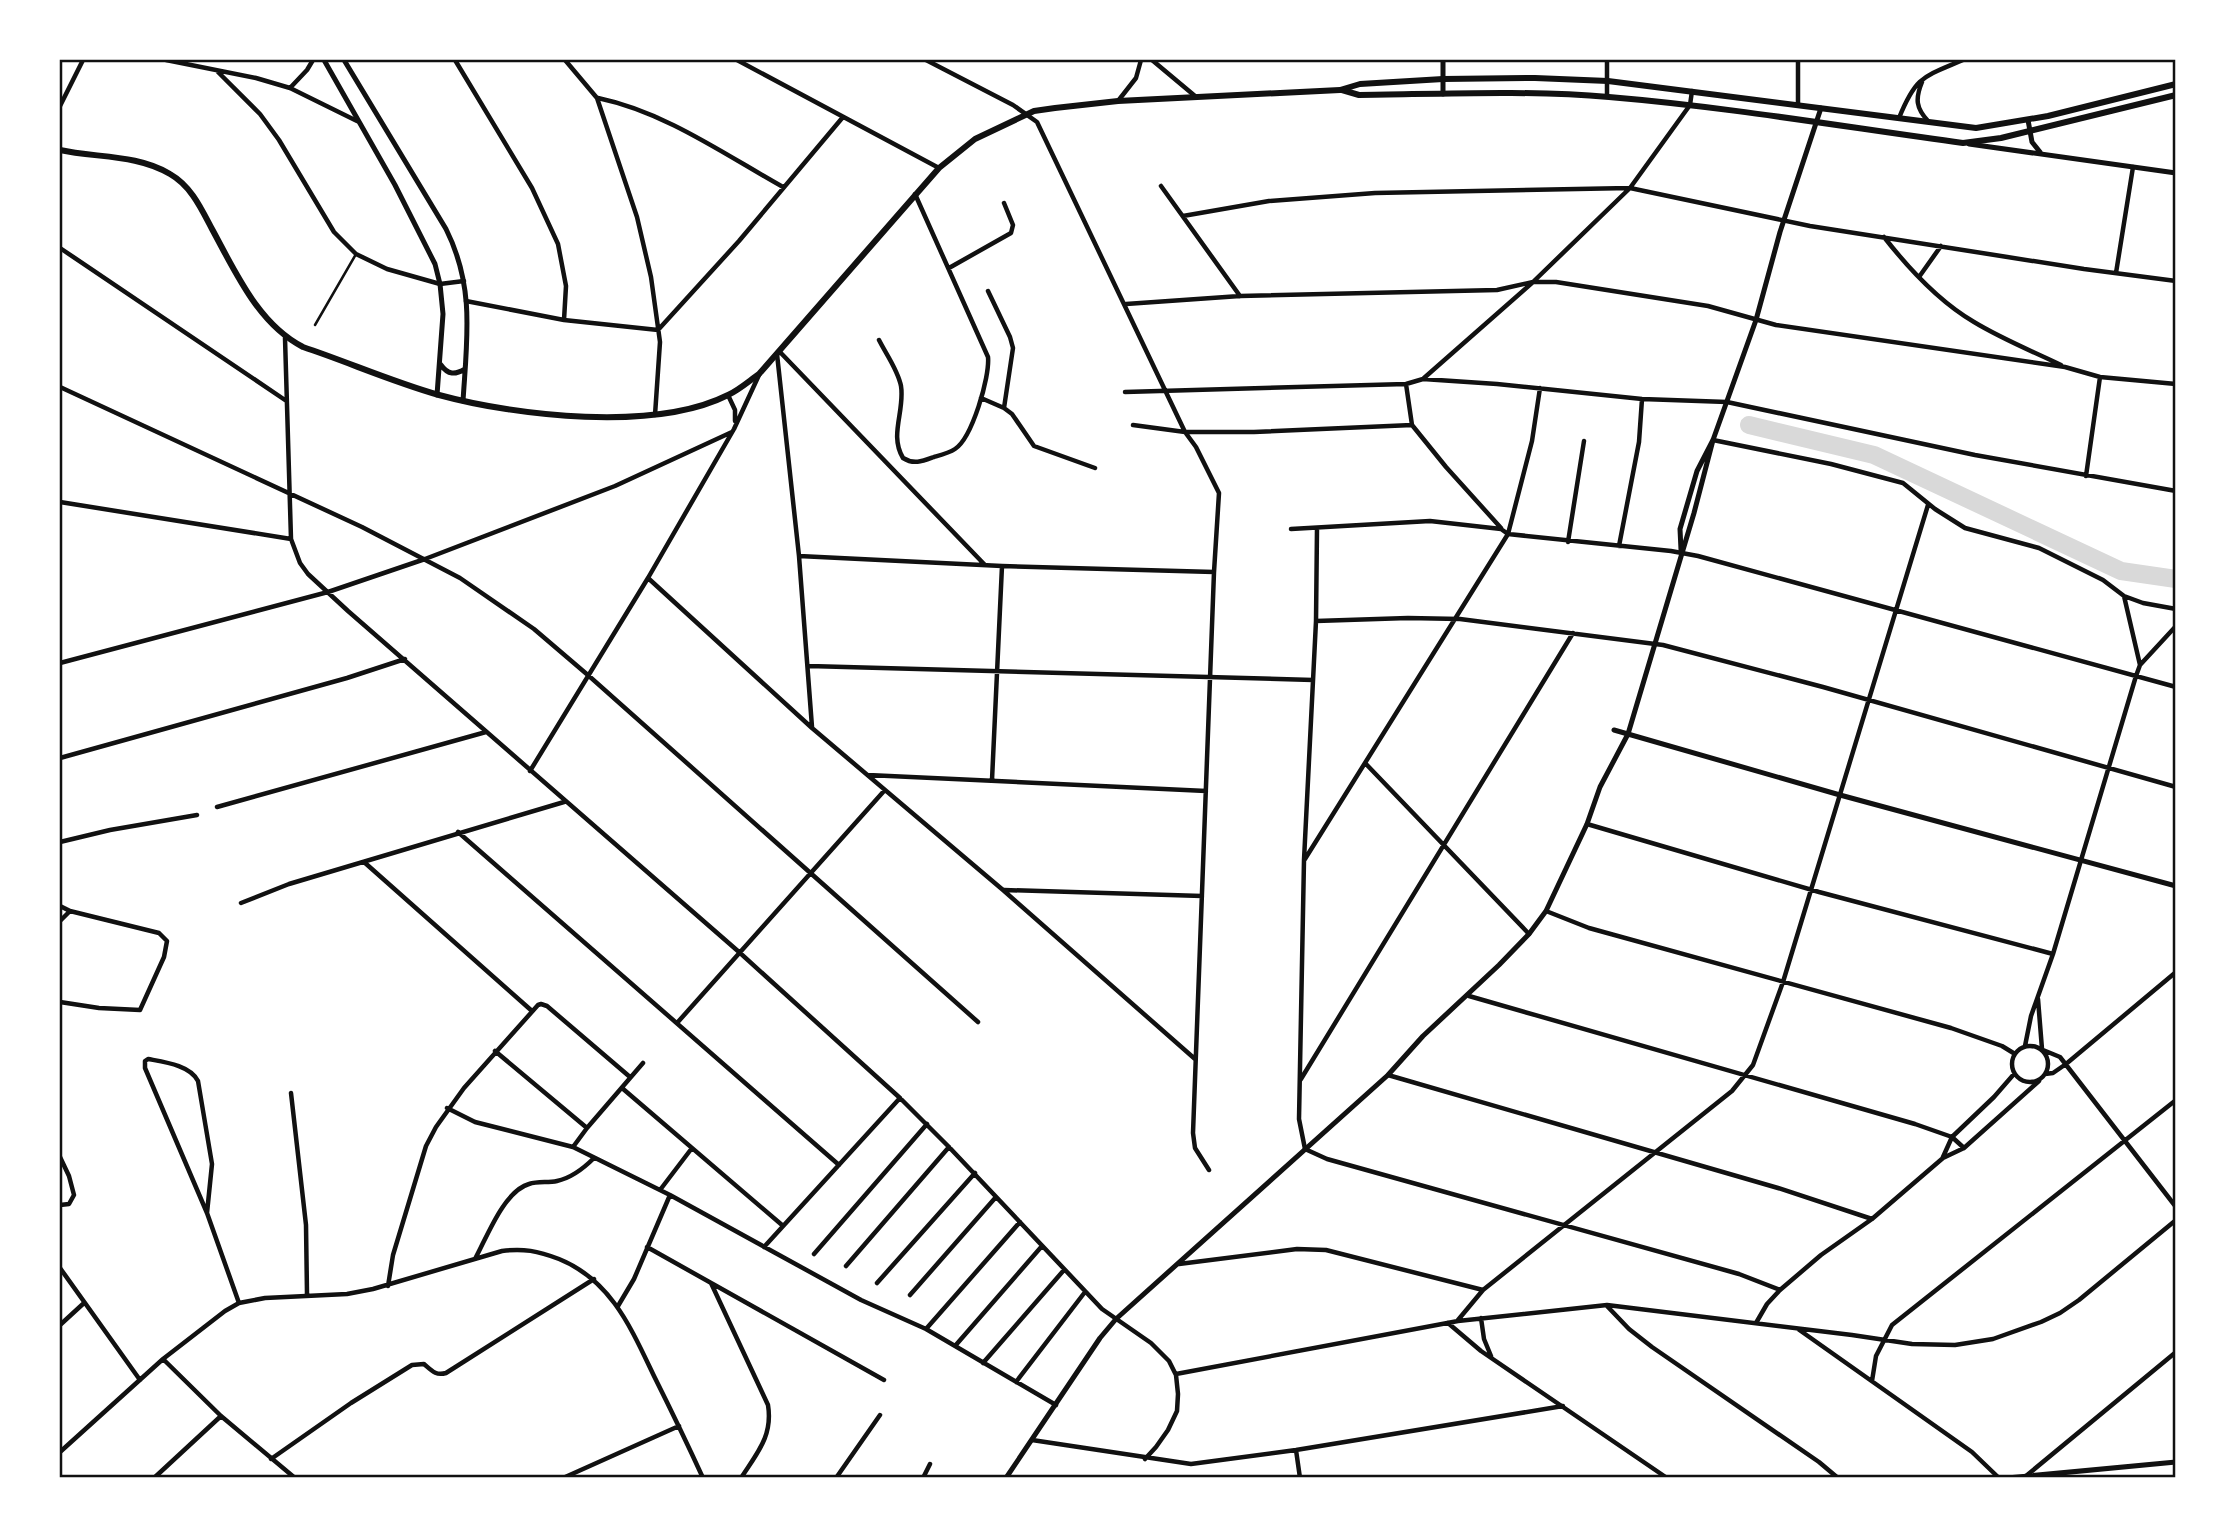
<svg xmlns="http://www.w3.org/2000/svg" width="2235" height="1537" font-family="'Archivo Narrow',sans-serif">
  <rect width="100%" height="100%" fill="#fff"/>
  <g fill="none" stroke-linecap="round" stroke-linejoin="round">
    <path stroke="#d9d9d9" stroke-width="18" d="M1749,425L1874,455L2121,571L2176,579"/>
    <path stroke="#111" stroke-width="2.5" d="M315,325L356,254"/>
    <path stroke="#111" stroke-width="4.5" d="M166,60L256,78L290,88L357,121
      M455,60L532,188L558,244L566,286L564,320
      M565,60L597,98L637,217L651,277L660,342L655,415
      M737,60L939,168
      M926,60L1013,105L1037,122L1185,432L1196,447L1219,493L1214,572L1193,1133L1195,1148L1209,1170
      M1152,60L1195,96
      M1607,60V97
      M1798,60V105
      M218,72L260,114L279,140L334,232L356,254L387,269L440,284L464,281
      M1922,82C1915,99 1916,108 1928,121
      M290,88L307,70L313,60
      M598,98C665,112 724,154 783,187
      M1118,101L1136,78L1141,60
      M60,106L83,60
      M1899,118C1916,76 1923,77 1963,60
      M1161,186L1240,296
      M1183,216L1269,201L1375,193L1630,188L1810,226L2084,269L2176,281
      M1884,237C1909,269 1938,301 1974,322C2002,339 2032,351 2061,365
      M60,248L285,400
      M949,268L1011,233L1013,225L1004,203
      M2116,273L2133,167
      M1919,277L1941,246
      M988,291L1010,337L1013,348L1004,408
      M466,301L564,320L658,330L739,241L843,117
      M1126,304L1240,296L1497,290L1533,282H1556L1708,306L1776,325L2065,367L2100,377L2176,384
      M285,338L291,539L300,563L308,574L348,611L739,952L900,1098L949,1147L1102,1309L1151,1343L1169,1361L1176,1375L1178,1394L1177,1411L1168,1430L1156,1447L1145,1459
      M879,340C886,354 898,370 901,386C905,411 889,435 903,458C914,465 923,461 934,457C941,455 949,453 955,449C972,438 990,377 988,357L915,194
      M779,351L984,564
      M777,354L799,556L812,727
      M1424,378L1533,282L1630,188L1690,105L1692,91
      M1406,384L1412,425L1446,467L1501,528
      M60,387L362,527L460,578L534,629L589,676L978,1022
      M1125,392L1406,384L1423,379L1497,384L1642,399L1727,402L1975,455L2176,491
      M728,395L735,410V421
      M981,398L1004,408L1012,414L1034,446L1095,468
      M1133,425L1185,432H1254L1412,425
      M1713,440L1831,464L1903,483L1935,509L1965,528L2039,548L2103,580L2124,596L2143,603L2176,609
      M2086,476L2100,377
      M60,502L291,539
      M1317,528L1316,621L1304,860L1299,1119L1305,1149L1327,1159L1739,1274L1780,1290
      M1291,529L1430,521L1501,529L1508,534L1671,551L1698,556L2176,687
      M1568,542L1584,441
      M1619,546L1639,442L1642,399
      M799,556L1002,566L1214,572
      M648,578L812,728L1003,890L1195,1059
      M2124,596L2140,665
      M1316,621L1408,618L1460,619L1663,645L1823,687L2176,787
      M60,663L328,592L425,559L615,486L732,432
      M809,666L1313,680
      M60,758L347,678L405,659
      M1366,764L1529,934
      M530,771L648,578L734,429L759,375
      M868,775L1206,791
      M992,780L1002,566
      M217,807L486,732
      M1587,824L1819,892L2053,954
      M458,832L839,1165
      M60,842L110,830L197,815
      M1305,859L1508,534L1532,441L1540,388
      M364,862L532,1011
      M1004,890L1202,896
      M241,903L289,884L564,802
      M60,906L70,911L159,933L167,941L164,957L140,1010L99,1008L60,1002
      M1546,911L1589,928L1951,1028L2002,1046L2015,1054
      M60,921L70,911
      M1469,996L1915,1124L1952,1137L1964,1148
      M2038,999L2042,1049
      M677,1023L884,791
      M2012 1064a18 18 0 1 1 36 0a18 18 0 1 1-36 0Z
      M2025,1046L2031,1016L2053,954L2136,676L2140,665L2176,626
      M2043,1050L2060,1057L2176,1207
      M495,1051L587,1128
      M2045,1074L2053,1073L2066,1064L2176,972
      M1388,1075L1778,1188L1872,1219
      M1301,1079L1573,633
      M622,1088L782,1225
      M291,1093L306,1225L307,1294
      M447,1108L475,1122L573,1147L670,1195L861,1300L926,1329L1056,1405
      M573,1147L587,1128L643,1063
      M60,1157L69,1176L74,1195L69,1204L60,1205
      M1943,1157L1952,1137L1994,1097L2014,1074
      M660,1190L692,1148
      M207,1213L212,1164L198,1081C190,1065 164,1062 148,1059L145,1061V1068L207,1213L239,1303
      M647,1247L884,1380
      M764,1247L900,1098
      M814,1254L927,1124
      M475,1259C487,1237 504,1191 529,1184C538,1181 548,1183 557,1181C571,1178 584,1168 594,1158
      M1179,1264L1297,1249L1326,1250L1483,1290
      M846,1266L949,1147
      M60,1268L140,1380
      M711,1283L768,1405C773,1436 757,1453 741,1478
      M877,1283L975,1173
      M388,1286L393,1255L426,1146L436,1127L464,1088L538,1005L541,1004L547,1006L630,1077
      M910,1295L996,1197
      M618,1306L634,1279L670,1195
      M1607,1306L1629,1329L1652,1347L1819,1462L1838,1478
      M1481,1318L1484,1339L1491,1356
      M1458,1320L1483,1290L1732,1091L1753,1065L1783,982L1928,505
      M1448,1323L1481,1351L1667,1478
      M1756,1323L1767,1304L1780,1290L1821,1255L1872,1219L1943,1158L1964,1148L2039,1081
      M60,1325L84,1303
      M926,1329L1020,1222
      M1798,1329L1972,1452L1999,1478
      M955,1346L1042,1246
      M163,1359L221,1416L295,1478
      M983,1363L1064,1270
      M1176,1374L1458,1321L1607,1305L1852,1335L1912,1344L1955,1345L1993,1339L2041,1322L2060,1313L2079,1300L2176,1220
      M1872,1381L1876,1356L1892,1325L2176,1100
      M1016,1382L1085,1292
      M1032,1440L1191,1464L1296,1450L1563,1406
      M1296,1450L1300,1478
      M60,1452L163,1359L225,1311L239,1303L265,1298L347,1294L373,1289L502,1251C523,1248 538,1251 559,1259C611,1280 631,1328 654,1376C671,1410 687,1443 703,1478
      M271,1459L351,1403L412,1365L424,1364C432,1371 436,1376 446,1373L594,1279
      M2026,1476L2176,1352
      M154,1478L221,1416
      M563,1478L679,1426
      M836,1478L880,1415
      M923,1478L930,1464"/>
    <path stroke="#111" stroke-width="5" d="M324,60L395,185L435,264L440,284L443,314L437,395
      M344,60L446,229C475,287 467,338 463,401
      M1443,94V60
      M2028,120L2032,142L2040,152
      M1969,144L2176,173
      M441,365C448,375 455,375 465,369
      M1681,550L1680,529L1697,471L1713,440L1756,320L1780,232L1821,108
      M1614,730L1840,795L2176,886
      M1006,1478L1100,1338L1116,1319L1388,1075L1423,1036L1499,965L1529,934L1546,911L1587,824L1600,787L1628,734L1694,513L1713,440
      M2007,1478L2176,1462"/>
    <path stroke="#111" stroke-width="6" d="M1342,90L1359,95C1442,94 1527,90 1609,97C1728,107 1845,127 1963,143L2001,138L2176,95
      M60,150C95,158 137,154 170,174C191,186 201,208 212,229C235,271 258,324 303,347C348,362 393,382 439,395C516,416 655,432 728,395C739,390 749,381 759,374L939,168L975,139L1034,111L1055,108L1118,101L1340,90L1360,84L1443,79L1535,78L1608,81L1976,128L2048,116L2176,84"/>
  </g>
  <rect width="2235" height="1537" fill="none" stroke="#ffffff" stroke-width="122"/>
  <rect x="61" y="61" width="2113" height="1415" fill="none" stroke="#111" stroke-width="2.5"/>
</svg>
